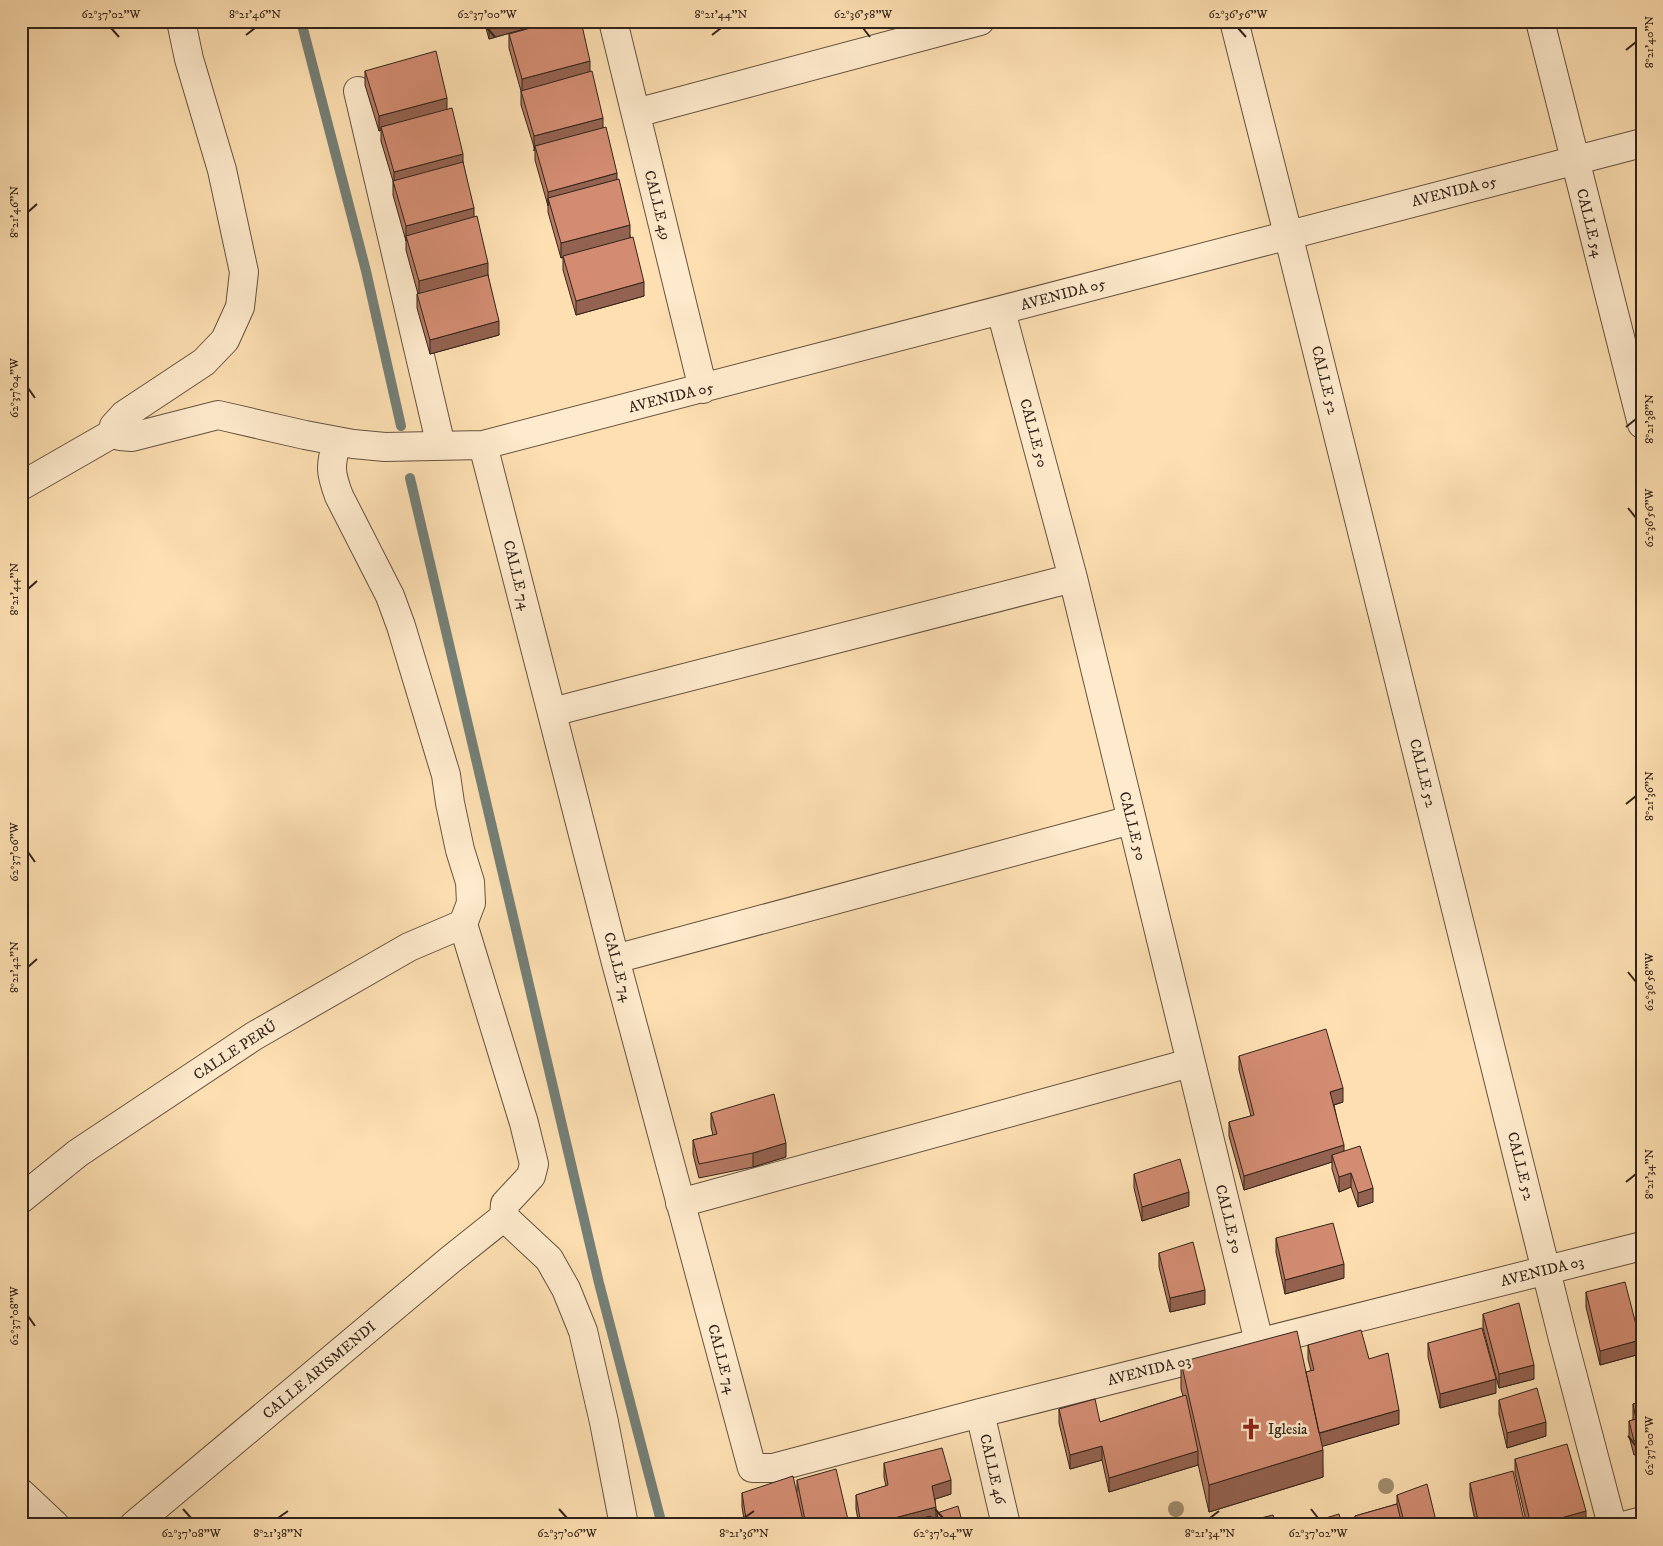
<svg xmlns="http://www.w3.org/2000/svg" width="1663" height="1546" font-family="'IM FELL DW Pica',serif">
  <rect width="100%" height="100%" fill="#fddfb1"/>
  <filter id="stains"><feTurbulence type="fractalNoise" baseFrequency=".004" numOctaves="4"/><feColorMatrix values="0 0 0 0 .2 0 0 0 0 .09 0 0 0 0 .02 0 0 0 .5 -.17"/></filter>
  <radialGradient id="worn" r=".72"><stop offset=".6" stop-color="#630" stop-opacity="0"/><stop offset="1" stop-color="#630" stop-opacity=".3"/></radialGradient>
  <g fill="none" stroke-linecap="round" stroke-linejoin="round">
    <path stroke="#747f76" stroke-width="10" d="M301,21L366,271L401,426
      M410,478L599,1283L662,1525"/>
    <g stroke="#645340" stroke-width="30">
      <path id="street" d="M613,21L703,389
        M1234,21L1288,234L1563,1339L1612,1525
        M1540,21L1642,424
        M358,91L441,446
        M636,113L980,21
        M1001,311L1073,578L1259,1342
        M115,432L114,426L124,415L204,362L225,340L240,307L244,272L222,170L189,59L181,21
        M337,441C330,466 330,472 339,496L390,596L401,626L446,775L450,803L460,850L470,882L471,903L463,924L524,1123L534,1164L531,1176L505,1204L504,1217
        M483,445L615,959L752,1468H773L980,1413L1642,1246
        M21,486L115,432L120,436L132,437L218,415L305,435L353,444L385,447L483,445L1642,143
        M552,712L1073,578
        M615,959L1131,820
        M21,1199L78,1153L254,1036L409,947L463,924
        M680,1203L1190,1063
        M504,1217L549,1259L566,1289L583,1331L604,1422L624,1525
        M980,1413L1006,1525
        M21,1493L55,1525
        M134,1525L450,1260L504,1217
        M1627,1525L1642,1521"/>
    </g>
    <use href="#street" stroke="#feeacc" stroke-width="28"/>
  </g>
  <g fill="#a08e6e">
    <circle cx="1386" cy="1486" r="8"/>
    <circle cx="1176" cy="1509" r="8"/>
  </g>
  <path fill="#b57862" stroke="#31241b" d="M484,21H552L489,39Z
    M509,34L590,72L603,128L617,180L644,296L576,315L563,270V257L561,258L548,212V206L535,160V150L521,105V91L509,48Z
    M365,71L447,109L463,162L474,217L488,275L499,335L430,354L417,308V294H418L406,250V241L393,195V181L381,141V130L379,131L365,85Z
    M1239,1056L1343,1102L1334,1105L1344,1151L1373,1202L1358,1207L1351,1187L1339,1192L1332,1169V1162L1244,1190L1229,1136V1122L1251,1116L1239,1070Z
    M711,1113L786,1157L753,1167L699,1178L693,1154V1140L713,1135L711,1127Z
    M1134,1174L1189,1206L1142,1221L1134,1188Z
    M1276,1238L1344,1278L1285,1294L1276,1252Z
    M1159,1253L1205,1304L1170,1312L1159,1267Z
    M1642,1286V1313L1638,1301V1287Z
    M1586,1292L1640,1354L1600,1365L1586,1307Z
    M1483,1314L1534,1379L1499,1388L1483,1328Z
    M1428,1343L1496,1393L1440,1408L1428,1357Z
    M1308,1345L1369,1359L1399,1424L1322,1446L1323,1477L1209,1512L1198,1464V1465L1109,1492L1102,1460L1070,1469L1059,1423V1409L1100,1422L1183,1396L1181,1389V1362L1306,1372L1311,1371L1308,1359Z
    M1499,1400L1546,1436L1507,1448L1499,1414Z
    M1642,1402V1453L1634,1455L1629,1436V1421L1633,1420V1404Z
    M1515,1459L1586,1525H1527L1515,1473Z
    M884,1463L951,1494L935,1499L936,1521L932,1522L933,1525H859L856,1509V1495L886,1486L884,1477Z
    M797,1480L849,1525H745L742,1507V1493L797,1492Z
    M1470,1483L1525,1525H1476L1470,1497Z
    M1397,1495L1437,1525H1355V1516L1397,1504Z
    M937,1513L963,1525H937Z"/>
  <path fill="#946250" stroke="#31241b" d="M500,21H552L489,39V24Z
    M590,61V75L522,93V79Z
    M447,98V112L381,127V130L379,131V116Z
    M603,118V132L535,146L534,151V136Z
    M463,154V168L394,187V172Z
    M617,173V187L548,198V206V192Z
    M474,208V222L406,236V241V226Z
    M630,225V240L561,258V243Z
    M488,263V277L419,295V281Z
    M644,282V296L576,315V301Z
    M499,321V335L430,354V340Z
    M1343,1088V1102L1330,1106V1092Z
    M786,1143V1157L753,1167V1153Z
    M1344,1145V1159L1332,1155V1162L1244,1190V1176Z
    M1351,1173V1187L1339,1192V1177Z
    M1373,1188V1202L1358,1207V1193Z
    M1189,1192V1206L1142,1221V1207Z
    M1344,1264V1278L1285,1294V1280Z
    M1205,1290V1304L1170,1312V1298Z
    M1640,1340V1354L1600,1365V1351Z
    M1534,1365V1379L1499,1388V1374Z
    M1496,1379V1393L1440,1408V1394Z
    M1399,1410V1424L1317,1448V1434Z
    M1546,1422V1436L1507,1448V1433Z
    M1102,1446V1460L1070,1469V1455Z
    M1323,1450V1477L1209,1512V1485Z
    M1198,1451V1465L1109,1492V1478Z
    M951,1480V1494L932,1500V1486Z
    M936,1507V1521L922,1525H868Z
    M1586,1511V1525H1536Z"/>
  <path fill="#d38c72" stroke="#31241b" d="M488,21H500L489,24Z
    M556,21H581L590,61L522,79L509,34Z
    M436,51L447,98L379,116L365,71Z
    M592,71L603,118L534,136L521,91Z
    M452,108L463,154L394,172L381,127Z
    M606,127L617,173L548,192L535,146Z
    M463,162L474,208L406,226L393,181Z
    M619,179L630,225L561,243L548,198Z
    M477,216L488,263L419,281L406,236Z
    M633,237L644,282L576,301L563,256Z
    M488,275L499,321L430,340L417,294Z
    M1326,1029L1343,1088L1330,1092L1344,1145L1244,1176L1229,1122L1254,1115L1239,1056Z
    M774,1094L786,1143L753,1153L699,1164L693,1140L717,1134L711,1113Z
    M1360,1146L1373,1188L1358,1193L1351,1173L1339,1177L1332,1155Z
    M1180,1159L1189,1192L1142,1207L1134,1174Z
    M1333,1223L1344,1264L1285,1280L1276,1238Z
    M1193,1242L1205,1290L1170,1298L1159,1253Z
    M1625,1282L1640,1340L1600,1351L1586,1292Z
    M1642,1286V1299L1638,1287Z
    M1519,1303L1534,1365L1499,1374L1483,1314Z
    M1482,1328L1496,1379L1440,1394L1428,1343Z
    M1361,1330L1369,1359L1388,1353L1399,1410L1319,1433L1306,1372L1314,1370L1308,1345Z
    M1297,1331L1323,1450L1209,1485L1181,1362Z
    M1537,1388L1546,1422L1507,1433L1499,1400Z
    M1186,1395L1198,1451L1109,1478L1102,1446L1070,1455L1059,1409L1095,1399L1100,1422Z
    M1642,1402V1439L1634,1441L1629,1421L1636,1419L1633,1404Z
    M1567,1444L1586,1511L1536,1525H1531L1515,1459Z
    M942,1448L951,1480L932,1486L936,1507L868,1525H861L856,1495L888,1485L884,1463Z
    M836,1469L849,1524L845,1525H806L797,1480Z
    M1513,1471L1525,1525H1479L1470,1483Z
    M793,1476L804,1525H747L742,1493Z
    M1427,1484L1437,1525H1405L1397,1495Z
    M1397,1504L1402,1525H1357L1355,1516Z
    M958,1506L963,1525H939L937,1513Z
    M1339,1514L1342,1525H1310L1309,1523Z
    M1273,1515L1276,1525H1232Z
    M931,1516L933,1525H897V1524Z"/>
  <path fill="none" stroke="#31241b" stroke-width="2" d="M111,28L119,37M487,28L495,37M863,28L870,37M1238,28L1246,37M246,35L255,28M712,35L721,28M1626,50L1636,42M28,212L37,204M28,388L35,398M1626,427L1636,419M1628,508L1636,518M28,589L37,581M1626,804L1636,796M28,852L35,862M28,967L37,959M1628,972L1636,982M1626,1182L1636,1174M28,1316L35,1326M1628,1436L1636,1446M183,1509L191,1518M559,1509L567,1518M935,1509L943,1518M1311,1509L1318,1518M278,1518L288,1511M744,1518L754,1511M1210,1518L1219,1511"/>
  <defs>
    <g id="church-bare" transform="scale(1.725)"><path d="M-1.2-6h2.4v3.5h3.3v2.4h-3.3V6h-2.4V-.1h-3.3v-2.4h3.3Z" fill="#8f2418" stroke="#feeacc" stroke-width="2.5" paint-order="stroke"/></g>
  </defs>
  <g fill-rule="evenodd">
    <use href="#church-bare" x="1251" y="1429"/>
  </g>
  <g text-anchor="middle" stroke-width="5" stroke-linejoin="round" paint-order="stroke">
    <g font-size="15" fill="#31241b" stroke="#feeacc">
      <text transform="translate(1454 191) rotate(-14)" y="5">AVENIDA 05</text>
      <text transform="translate(658 205) rotate(76)" y="5">CALLE 49</text>
      <text transform="translate(1590 223) rotate(76)" y="5">CALLE 54</text>
      <text transform="translate(1063 294) rotate(-15)" y="5">AVENIDA 05</text>
      <text transform="translate(1325 380) rotate(76)" y="5">CALLE 52</text>
      <text transform="translate(671 397) rotate(-14)" y="5">AVENIDA 05</text>
      <text transform="translate(1034 433) rotate(75)" y="5">CALLE 50</text>
      <text transform="translate(517 575) rotate(76)" y="5">CALLE 74</text>
      <text transform="translate(1423 773) rotate(76)" y="5">CALLE 52</text>
      <text transform="translate(1133 826) rotate(76)" y="5">CALLE 50</text>
      <text transform="translate(618 967) rotate(75)" y="5">CALLE 74</text>
      <text transform="translate(235 1050) rotate(-33)" y="5">CALLE PERÚ</text>
      <text transform="translate(1521 1166) rotate(76)" y="5">CALLE 52</text>
      <text transform="translate(1229 1219) rotate(76)" y="5">CALLE 50</text>
      <text transform="translate(1542 1271) rotate(-14)" y="5">AVENIDA 03</text>
      <text transform="translate(722 1359) rotate(75)" y="5">CALLE 74</text>
      <text transform="translate(319 1370) rotate(-40)" y="5">CALLE ARISMENDI</text>
      <text transform="translate(1149 1370) rotate(-14)" y="5">AVENIDA 03</text>
      <text transform="translate(993 1469) rotate(77)" y="5">CALLE 46</text>
    </g>
    <g font-size="15" fill="#31241b" stroke="#feeacc" text-anchor="start">
      <text x="1268" y="1434">Iglesia</text>
    </g>
  </g>
  <rect width="1663" height="1546" fill="none" stroke="#fddfb1" stroke-width="55"/>
  <rect x="28" y="28" width="1608" height="1490" fill="none" stroke="#31241b" stroke-width="2"/>
  <g font-size="12" text-anchor="middle" fill="#31241b">
    <text x="111" y="18">62°37'02"W</text>
    <text x="255" y="18">8°21'46"N</text>
    <text x="487" y="18">62°37'00"W</text>
    <text x="721" y="18">8°21'44"N</text>
    <text x="863" y="18">62°36'58"W</text>
    <text x="1238" y="18">62°36'56"W</text>
    <text transform="translate(1649 42) rotate(-90)" y="4">8°21'40"N</text>
    <text transform="translate(14 212) rotate(-90)" y="4">8°21'46"N</text>
    <text transform="translate(14 388) rotate(-90)" y="4">62°37'04"W</text>
    <text transform="translate(1649 419) rotate(-90)" y="4">8°21'38"N</text>
    <text transform="translate(1649 518) rotate(-90)" y="4">62°36'56"W</text>
    <text transform="translate(14 589) rotate(-90)" y="4">8°21'44"N</text>
    <text transform="translate(1649 796) rotate(-90)" y="4">8°21'36"N</text>
    <text transform="translate(14 852) rotate(-90)" y="4">62°37'06"W</text>
    <text transform="translate(14 967) rotate(-90)" y="4">8°21'42"N</text>
    <text transform="translate(1649 982) rotate(-90)" y="4">62°36'58"W</text>
    <text transform="translate(1649 1174) rotate(-90)" y="4">8°21'34"N</text>
    <text transform="translate(14 1316) rotate(-90)" y="4">62°37'08"W</text>
    <text transform="translate(1649 1446) rotate(-90)" y="4">62°37'00"W</text>
    <text x="191" y="1537">62°37'08"W</text>
    <text x="278" y="1537">8°21'38"N</text>
    <text x="567" y="1537">62°37'06"W</text>
    <text x="744" y="1537">8°21'36"N</text>
    <text x="943" y="1537">62°37'04"W</text>
    <text x="1210" y="1537">8°21'34"N</text>
    <text x="1318" y="1537">62°37'02"W</text>
  </g>
  <rect width="100%" height="100%" filter="url(#stains)"/>
  <rect width="100%" height="100%" fill="url(#worn)"/>
</svg>
